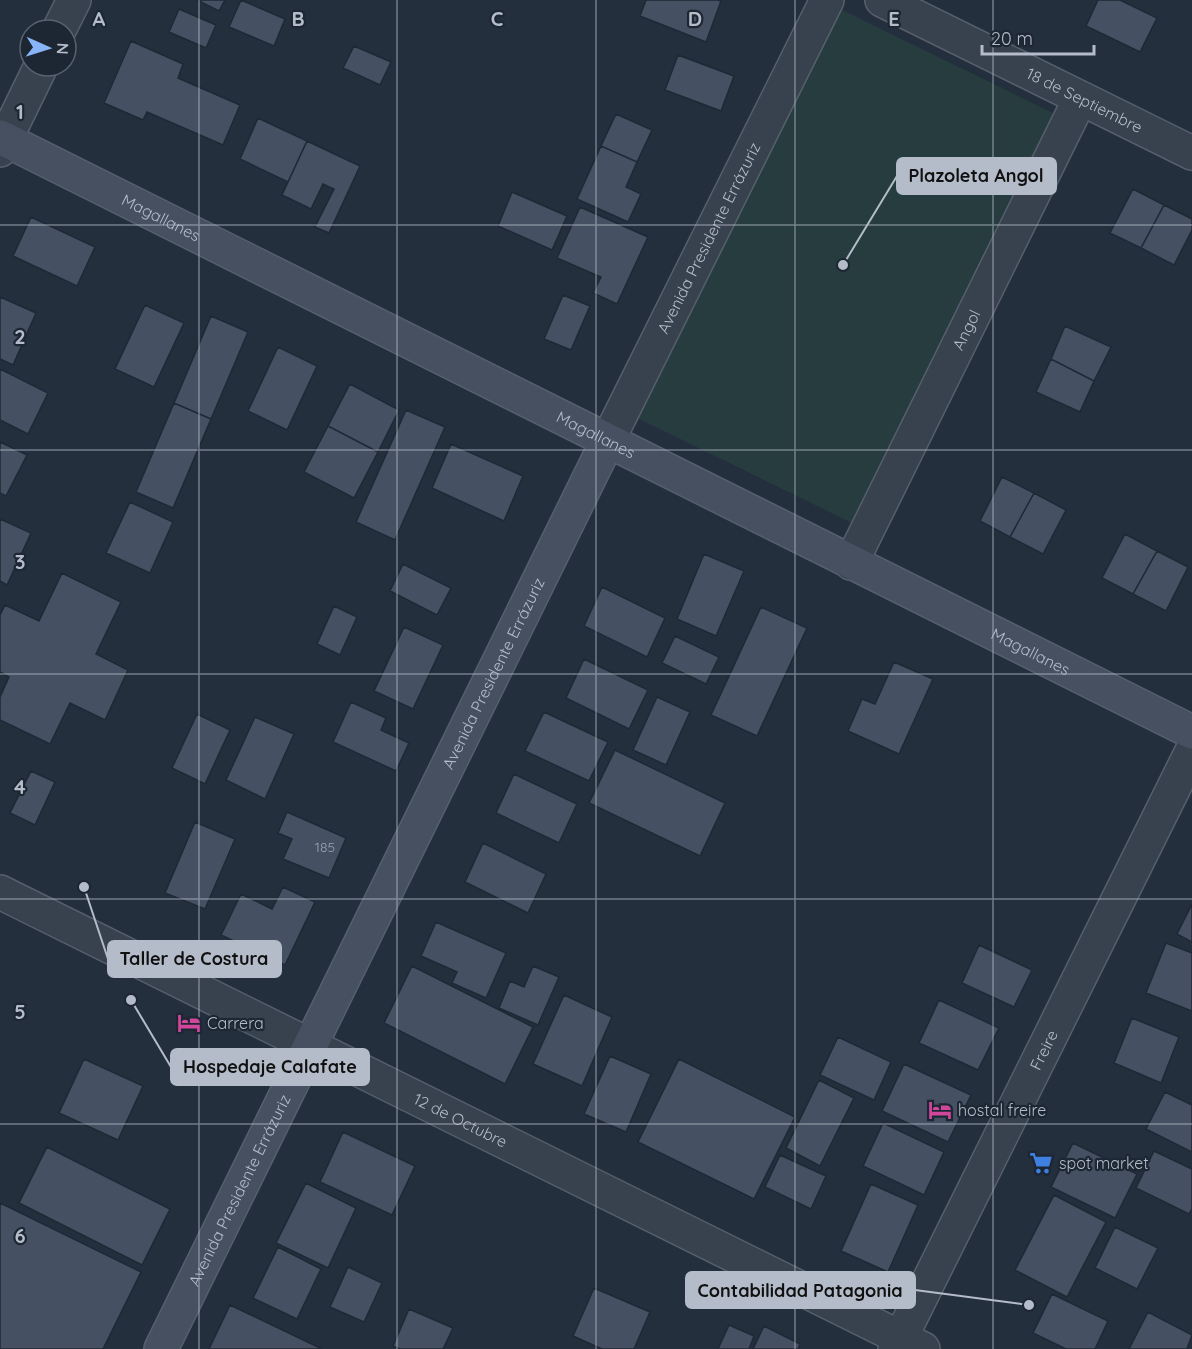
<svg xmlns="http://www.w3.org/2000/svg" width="1192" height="1349" font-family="Quicksand,sans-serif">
  <rect width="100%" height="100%" fill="#242f3e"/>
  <path fill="#263c3f" d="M828,3L1057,115L858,526L629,414Z"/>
  <path fill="#455162" stroke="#1f2835" stroke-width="1.5" d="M197,0H225L219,11Z
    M241,0L285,19L274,46L229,27Z
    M646,0H718L721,1L706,42L640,16Z
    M1098,0H1120L1157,18L1140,52L1086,26Z
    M179,9L216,25L206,48L169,32Z
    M131,41L183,64L178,78L240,105L223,145L147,112L143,120L104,103Z
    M354,46L391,62L380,85L343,68Z
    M678,55L734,76L721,111L665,90Z
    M616,114L652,130L637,162L601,146Z
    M258,118L307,141L288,182L240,159Z
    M307,141L360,166L329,233L315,227L334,189L323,184L311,209L282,195Z
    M601,146L637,162L626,187L641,194L628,222L577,199Z
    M1133,189L1164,205L1141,248L1110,233Z
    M512,192L567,216L552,250L498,226Z
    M1164,205L1192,219V230L1174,265L1141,248Z
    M580,207L648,237L617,304L593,293L601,277L557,258Z
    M31,217L95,247L77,286L13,256Z
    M563,295L590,306L571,350L544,339Z
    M0,297L36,313L13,365L0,359Z
    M145,305L184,323L154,387L115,369Z
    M211,316L248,332L211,419L174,403Z
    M1065,326L1111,347L1094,381L1051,359Z
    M278,347L317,366L287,430L248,411Z
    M1051,359L1094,381L1080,412L1036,392Z
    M0,369L48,393L28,434L0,420Z
    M350,384L399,410L378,452L328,426Z
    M174,403L211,419L173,508L136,492Z
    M406,410L445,427L395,540L356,522Z
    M328,426L378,452L354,498L304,472Z
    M0,442L27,455L6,496L0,493Z
    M451,444L523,476L504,521L432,488Z
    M1002,477L1034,493L1010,537L980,521Z
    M1034,493L1066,510L1043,554L1010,537Z
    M130,502L173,522L150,573L106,553Z
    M0,519L31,533L7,585L0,581Z
    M1125,534L1157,551L1133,594L1102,578Z
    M1157,551L1188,567L1166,611L1133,594Z
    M704,554L744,571L716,636L677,619Z
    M403,564L451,588L437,615L390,591Z
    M62,573L121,602L96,654L128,670L105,720L70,703L50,744L0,720V697L9,677L0,672V615L5,605L39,621Z
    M602,587L665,618L647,657L584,626Z
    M334,606L357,617L340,655L317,644Z
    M761,607L807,628L757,736L711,715Z
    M404,627L443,645L413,709L374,691Z
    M675,636L719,657L706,684L662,663Z
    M584,659L648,690L629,729L566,698Z
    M894,662L933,679L899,754L848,731L862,699L875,704Z
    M657,697L690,712L666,765L633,750Z
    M351,702L386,718L381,730L409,743L396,771L333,742Z
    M544,712L608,742L589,781L525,751Z
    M197,714L230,730L205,784L172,768Z
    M255,717L294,734L265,799L226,780Z
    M615,750L725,803L700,856L589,803Z
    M31,771L55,782L35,825L10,813Z
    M514,774L577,804L559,843L496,813Z
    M287,812L346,838L329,878L283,859L292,839L278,833Z
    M195,822L235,839L205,909L165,893Z
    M483,843L546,874L528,913L465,882Z
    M283,887L315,902L285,965L221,935L241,894L272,909Z
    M1192,904V942L1177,934Z
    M436,922L506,953L486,998L452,983L457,972L421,956Z
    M1166,943L1192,953V1011L1146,993Z
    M979,945L1032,970L1014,1007L962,983Z
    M412,966L533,1027L505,1084L384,1023Z
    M533,966L559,977L538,1025L499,1008L510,981L524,987Z
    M564,995L612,1017L582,1086L533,1064Z
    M939,1000L999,1028L978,1070L919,1043Z
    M1132,1018L1179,1037L1161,1083L1114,1063Z
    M838,1037L891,1062L874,1100L820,1075Z
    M610,1056L651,1074L626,1132L584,1114Z
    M84,1059L143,1086L118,1140L59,1113Z
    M679,1059L795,1117L754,1199L638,1142Z
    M904,1064L971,1095L948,1142L882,1111Z
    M819,1080L854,1098L820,1166L786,1148Z
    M1165,1092L1192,1105V1152L1146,1129Z
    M883,1123L944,1152L924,1195L863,1166Z
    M343,1132L415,1166L392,1215L320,1182Z
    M1073,1143L1137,1174L1115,1218L1051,1187Z
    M47,1147L170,1209L142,1265L19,1203Z
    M1154,1151L1192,1169V1209L1189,1214L1136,1188Z
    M780,1155L826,1176L811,1209L765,1187Z
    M306,1183L356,1208L328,1268L276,1243Z
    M871,1184L918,1205L888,1272L841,1251Z
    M1054,1195L1106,1222L1067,1297L1015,1270Z
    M0,1203L141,1272L103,1349H0Z
    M1115,1227L1158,1248L1137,1289L1095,1268Z
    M278,1247L321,1269L297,1319L253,1298Z
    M348,1267L382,1283L364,1322L330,1307Z
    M594,1288L650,1312L634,1349H602L573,1336Z
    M1052,1294L1108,1321L1095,1349H1066L1033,1333Z
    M230,1305L322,1349H209Z
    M409,1309L453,1328L443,1349H400L393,1346Z
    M1148,1312L1192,1335L1187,1349H1129Z
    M729,1325L754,1336L749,1349H718Z
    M764,1326L800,1344L798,1349H753Z"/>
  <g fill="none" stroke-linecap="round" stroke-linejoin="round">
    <g stroke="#565f6c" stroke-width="36">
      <g id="street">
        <path id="s1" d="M882,0L1192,153"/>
        <path d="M59,30L74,0"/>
        <path d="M0,150L41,66"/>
        <path id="s2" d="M607,442L827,0"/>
        <path id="s3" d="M851,563L1080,99"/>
        <path id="s4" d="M0,892L923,1349"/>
        <path id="s5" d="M895,1349L1192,751"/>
      </g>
    </g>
    <g stroke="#565f6c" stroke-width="36">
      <g id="secondary">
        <path id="s6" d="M0,137L1192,732"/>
        <path id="s7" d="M161,1349L607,442"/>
      </g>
    </g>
    <use href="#street" stroke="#38414e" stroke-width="33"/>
    <use href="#secondary" stroke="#465061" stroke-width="33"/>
  </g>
  <path fill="none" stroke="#b4bcc9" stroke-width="1.5" stroke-opacity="0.55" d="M199,0V1349M397,0V1349M596,0V1349M795,0V1349M993,0V1349M0,225H1192M0,450H1192M0,674H1192M0,899H1192M0,1124H1192"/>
  <defs>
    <g id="hotel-bare" transform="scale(1.8)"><path d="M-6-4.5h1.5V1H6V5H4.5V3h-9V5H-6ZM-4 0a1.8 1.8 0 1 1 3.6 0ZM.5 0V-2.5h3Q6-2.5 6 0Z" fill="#d1479c" stroke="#1d2633" stroke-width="2.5" paint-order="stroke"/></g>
    <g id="supermarket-bare" transform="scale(1.8)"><path d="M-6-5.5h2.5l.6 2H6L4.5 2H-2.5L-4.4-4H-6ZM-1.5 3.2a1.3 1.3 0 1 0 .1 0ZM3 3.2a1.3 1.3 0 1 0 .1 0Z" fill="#3f7fe0" stroke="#1d2633" stroke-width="2.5" paint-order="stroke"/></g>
  </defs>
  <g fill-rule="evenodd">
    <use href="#hotel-bare" x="189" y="1023"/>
    <use href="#hotel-bare" x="940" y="1110"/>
    <use href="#supermarket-bare" x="1041" y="1163"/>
  </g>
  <g text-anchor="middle" stroke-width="4.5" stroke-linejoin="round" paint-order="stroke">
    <g font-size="14" fill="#98a1af">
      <text x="325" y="852">185</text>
    </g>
    <g font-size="16" fill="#b4bcc9" stroke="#1d2633">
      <text dy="6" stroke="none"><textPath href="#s1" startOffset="226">18 de Septiembre</textPath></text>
      <text dy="6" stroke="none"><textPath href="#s6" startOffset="180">Magallanes</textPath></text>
      <text dy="6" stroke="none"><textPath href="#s2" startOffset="228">Avenida Presidente Errázuriz</textPath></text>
      <text dy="6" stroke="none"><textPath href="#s3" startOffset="260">Angol</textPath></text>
      <text dy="6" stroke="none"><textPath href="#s6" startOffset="666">Magallanes</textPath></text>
      <text dy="6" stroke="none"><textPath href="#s6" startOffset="1152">Magallanes</textPath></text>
      <text dy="6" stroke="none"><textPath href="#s7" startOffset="753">Avenida Presidente Errázuriz</textPath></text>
      <text dy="6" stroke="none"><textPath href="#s5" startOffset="334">Freire</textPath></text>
      <text dy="6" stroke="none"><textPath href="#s4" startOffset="514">12 de Octubre</textPath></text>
      <text dy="6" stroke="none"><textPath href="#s7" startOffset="177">Avenida Presidente Errázuriz</textPath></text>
    </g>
    <g font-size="16" fill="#b4bcc9" stroke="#1d2633" text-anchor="start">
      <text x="207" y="1029">Carrera</text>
      <text x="958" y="1116">hostal freire</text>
      <text x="1059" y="1169">spot market</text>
    </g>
  </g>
  <g font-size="20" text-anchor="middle" font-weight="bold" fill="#b4bcc9" stroke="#1d2633" stroke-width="4.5" stroke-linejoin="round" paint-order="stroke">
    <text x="99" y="26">A</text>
    <text x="298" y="26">B</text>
    <text x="497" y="26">C</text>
    <text x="695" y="26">D</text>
    <text x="894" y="26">E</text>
    <text x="20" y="119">1</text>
    <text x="20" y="344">2</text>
    <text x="20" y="569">3</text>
    <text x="20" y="794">4</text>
    <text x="20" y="1019">5</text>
    <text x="20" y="1243">6</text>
  </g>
  <path fill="none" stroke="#b4bcc9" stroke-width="2" d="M843 265L897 176M84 887L108 959M131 1000L171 1067M1029 1305L915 1290"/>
  <g fill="#b4bcc9" stroke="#1d2633" stroke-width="2">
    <circle cx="843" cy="265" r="6"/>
    <circle cx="84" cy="887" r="6"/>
    <circle cx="131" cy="1000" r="6"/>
    <circle cx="1029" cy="1305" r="6"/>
  </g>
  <g fill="#b4bcc9" stroke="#b4bcc9" stroke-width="2">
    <rect x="897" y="158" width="159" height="36" rx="6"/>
    <rect x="108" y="941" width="173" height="36" rx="6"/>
    <rect x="171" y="1049" width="198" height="36" rx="6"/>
    <rect x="686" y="1272" width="229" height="36" rx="6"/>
  </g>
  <g font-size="18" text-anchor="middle" font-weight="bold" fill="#111">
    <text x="976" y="182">Plazoleta Angol</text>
    <text x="194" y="965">Taller de Costura</text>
    <text x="270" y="1073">Hospedaje Calafate</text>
    <text x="800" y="1297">Contabilidad Patagonia</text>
  </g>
  <g transform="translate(48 48) rotate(93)"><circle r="28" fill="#1d2633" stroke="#59626f" stroke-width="1.5"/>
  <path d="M0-4.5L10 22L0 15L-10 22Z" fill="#8ab4f8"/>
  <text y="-9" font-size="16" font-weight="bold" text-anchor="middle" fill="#b4bcc9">N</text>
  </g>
  <path d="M982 45v9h112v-9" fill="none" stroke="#b4bcc9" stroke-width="3"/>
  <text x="991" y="45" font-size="18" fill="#b4bcc9" stroke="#1d2633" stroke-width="4.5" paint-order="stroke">20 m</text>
</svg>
